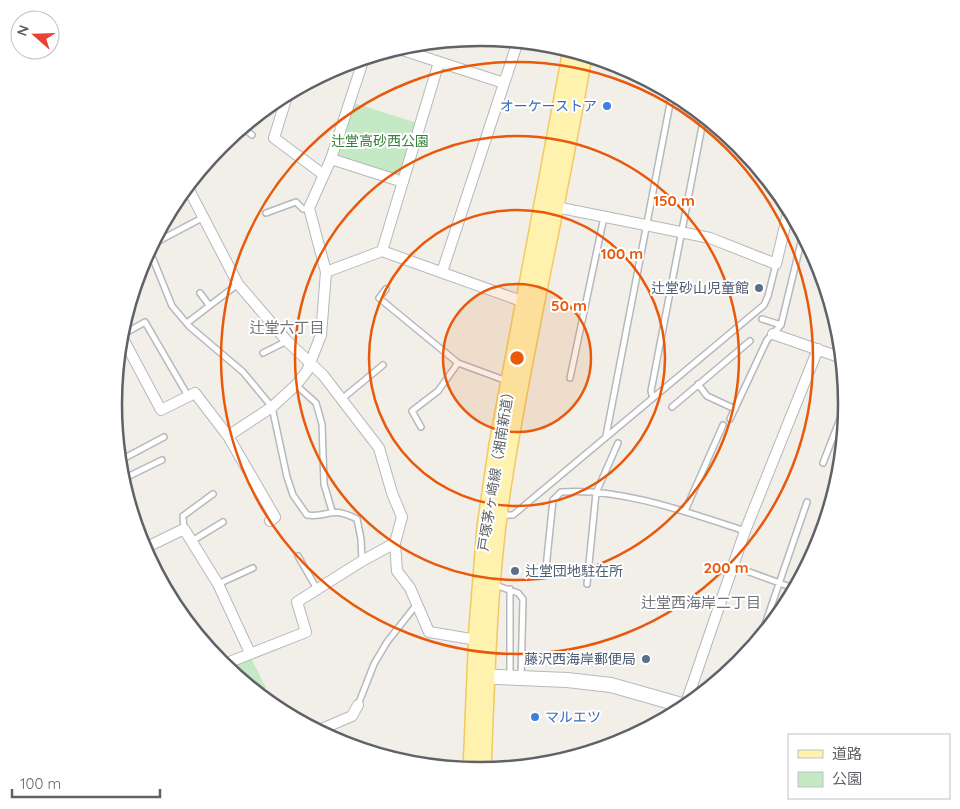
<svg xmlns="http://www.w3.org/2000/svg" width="960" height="809" font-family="Quicksand,'Noto Sans JP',sans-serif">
  <rect width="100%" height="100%" fill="#f1efe8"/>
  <path fill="#c5e8c5" d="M354,103L417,123L400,177L335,157Z
    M250,656L266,688L255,693L225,668Z"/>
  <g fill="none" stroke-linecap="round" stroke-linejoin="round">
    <g stroke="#b5b8bc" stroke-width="8">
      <path id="lane" d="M242,127L252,135
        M266,213L296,202L303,209L309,208
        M151,245L202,218
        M149,249L172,306L189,326L243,372L272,407L287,477L293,495L307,515C330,518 329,505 357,519L361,539L362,561
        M386,289L379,298L458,363L507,381
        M200,293L209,305
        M762,319L781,325
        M187,323L238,284
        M122,335L145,322L188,396
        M263,353L287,341
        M839,356L841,339
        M570,378L604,217
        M698,384L707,396L735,409
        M296,385L316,403L322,424L324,484L332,511
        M652,395L651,391L704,116
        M343,398L383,365
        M672,407L750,341
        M730,419L767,340L781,325L803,234
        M421,427L412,411L438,391L458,363
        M606,436L672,93
        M119,461L164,437
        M823,463L847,401
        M121,480L162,460
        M685,511L723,425
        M501,515H513L764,305L768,296L776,264
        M184,529L183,516L213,494
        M192,541L223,522
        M298,556L317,589
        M733,566L796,589
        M546,568L553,500L561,492C619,487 690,513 745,531
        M218,584L253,568
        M587,584L596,493L618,443
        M495,585L518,593L523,599L521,678
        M760,639L807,502
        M510,676V589
        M358,705L374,664L387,642L417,604"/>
    </g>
    <g stroke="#b5b8bc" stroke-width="12">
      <path id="street" d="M396,48L504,83
        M288,93L274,138L324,175
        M331,159L403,182
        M187,186L238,284L287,341L323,375L379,448L392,493L402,517L395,543L397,571L410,588L429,632L477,640
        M556,207L710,238L776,264L789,209
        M382,251L439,62
        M326,272L382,251L524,302
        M442,272L518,41
        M120,333L161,410L195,393L228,436L275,517L270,521
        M773,334L842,358
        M228,436L272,407L296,385L307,371L321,335L326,272L309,208L331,159L364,58
        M143,549L184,529L218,584L250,653
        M222,665L306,632L297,602L362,561L395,543
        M685,706L745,531L818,349
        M317,731L352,716L358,705"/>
    </g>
    <g stroke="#b6babf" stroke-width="16">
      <path id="secondary" d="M475,676L567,680L611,685L685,706L684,710"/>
    </g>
    <g stroke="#f2c960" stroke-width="18">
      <path id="primary" d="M471,771L477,628L485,527L497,445L571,50
        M483,771C487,672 489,572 505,474C527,333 561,195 584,55"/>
    </g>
    <use href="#lane" stroke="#fff" stroke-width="5"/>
    <use href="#street" stroke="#fff" stroke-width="10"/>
    <use href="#secondary" stroke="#fff" stroke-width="14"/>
    <use href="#primary" stroke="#fff2af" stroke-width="15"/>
  </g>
  <circle cx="517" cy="358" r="74" fill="#e8590c" fill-opacity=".12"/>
  <g fill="none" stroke="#e8590c" stroke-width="2.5">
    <circle cx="517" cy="358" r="74"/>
    <circle cx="517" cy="358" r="148"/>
    <circle cx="517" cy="358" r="222"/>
    <circle cx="517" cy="358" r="296"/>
  </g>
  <g fill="#3f7fe0" stroke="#fff" stroke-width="2">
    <circle cx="607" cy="106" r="5"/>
    <circle cx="535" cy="717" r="5"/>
  </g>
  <g fill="#5c6f8a" stroke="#fff" stroke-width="2">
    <circle cx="759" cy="288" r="5"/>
    <circle cx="515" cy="571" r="5"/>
    <circle cx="646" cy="659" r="5"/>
  </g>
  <g text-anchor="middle" stroke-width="4" stroke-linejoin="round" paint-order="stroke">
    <g font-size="14" fill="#366cbe" stroke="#fff" text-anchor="end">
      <text x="597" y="111">オーケーストア</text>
      <text x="545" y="722" text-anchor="start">マルエツ</text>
    </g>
    <g font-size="14" fill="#348238" stroke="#fff">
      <text x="380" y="146">辻堂高砂西公園</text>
    </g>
    <g font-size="14" fill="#4e5e75" stroke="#fff" text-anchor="end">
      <text x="749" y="293">辻堂砂山児童館</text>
      <text x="525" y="576" text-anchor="start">辻堂団地駐在所</text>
      <text x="636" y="664">藤沢西海岸郵便局</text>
    </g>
    <g font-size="14" fill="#5f6368" stroke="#fff">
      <text transform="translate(496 468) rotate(-81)" y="5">戸塚茅ヶ崎線（湘南新道）</text>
    </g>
    <g font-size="15" fill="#70757a" stroke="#fff">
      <text x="287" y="333">辻堂六丁目</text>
      <text x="701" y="608">辻堂西海岸二丁目</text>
    </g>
  </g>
  <path d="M0 0H960V809H0ZM122 404a358 358 0 1 1 716 0a358 358 0 1 1-716 0Z" fill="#fff" fill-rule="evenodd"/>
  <path fill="none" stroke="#5f6368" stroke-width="2.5" d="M122 404a358 358 0 1 1 716 0a358 358 0 1 1-716 0Z"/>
  <circle cx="517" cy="358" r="8" fill="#e8590c" stroke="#fff" stroke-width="2.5"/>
  <g font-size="15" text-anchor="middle" font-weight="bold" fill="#e8590c" stroke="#fff" stroke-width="4" stroke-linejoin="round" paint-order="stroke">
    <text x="674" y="206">150 m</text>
    <text x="622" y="259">100 m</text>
    <text x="569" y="311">50 m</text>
    <text x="726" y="573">200 m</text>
  </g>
  <rect x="788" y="734" width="162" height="65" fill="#ffffff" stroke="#bfc1c3"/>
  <rect x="798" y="750" width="25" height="8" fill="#fff2af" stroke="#bfc1c3"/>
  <text x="832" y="759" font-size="15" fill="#5f6368">道路</text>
  <rect x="798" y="772" width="25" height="15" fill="#c5e8c5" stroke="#bfc1c3"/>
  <text x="832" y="784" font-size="15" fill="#5f6368">公園</text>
  <g transform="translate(35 35) rotate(290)"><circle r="24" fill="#ffffff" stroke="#bfc1c3"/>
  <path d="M0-4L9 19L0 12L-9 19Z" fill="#ea4335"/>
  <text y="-8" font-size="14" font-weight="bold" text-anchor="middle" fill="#5f6368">N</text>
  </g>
  <path d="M12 789v8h148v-8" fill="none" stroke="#5f6368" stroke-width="2.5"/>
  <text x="20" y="789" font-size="15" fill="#5f6368" stroke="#ffffff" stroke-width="4" paint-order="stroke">100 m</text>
</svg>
